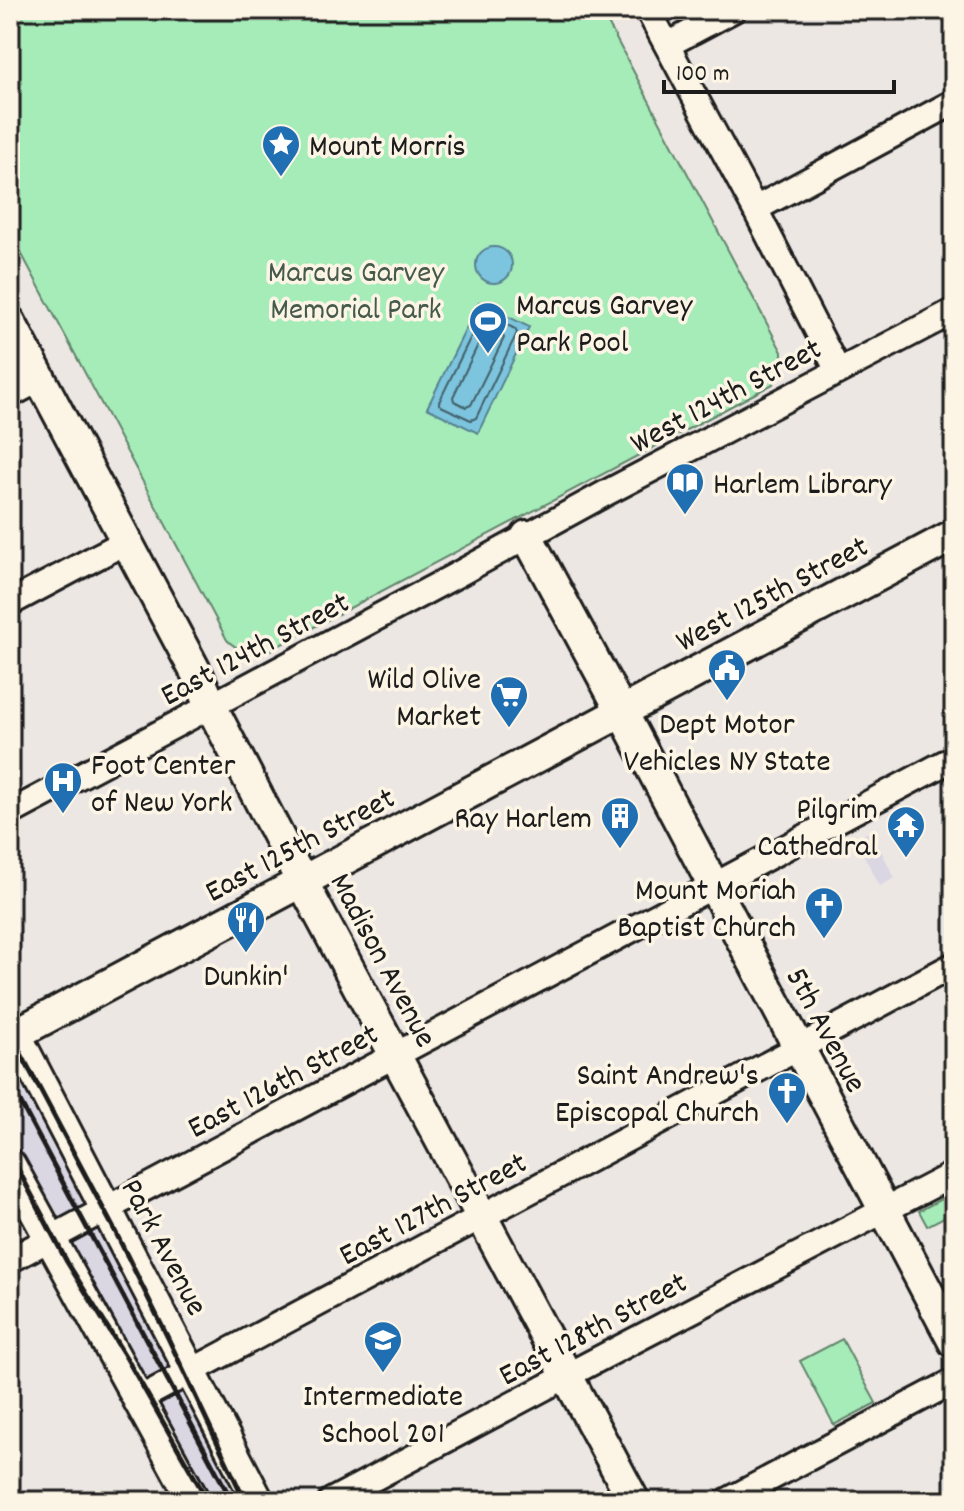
<svg xmlns="http://www.w3.org/2000/svg" width="964" height="1511" font-family="Dekko,sans-serif">
  <rect width="100%" height="100%" fill="#ede7e4"/>
  <filter id="ink" filterUnits="userSpaceOnUse"><feTurbulence type="fractalNoise" baseFrequency=".0125" numOctaves="2"/><feDisplacementMap in="SourceGraphic" scale="16" xChannelSelector="R" yChannelSelector="G"/><feConvolveMatrix kernelMatrix="1 2 1 2 8 2 1 2 1" color-interpolation-filters="sRGB"/></filter>
  <g filter="url(#ink)">
    <path fill="#dad7e3" d="M871,831L895,878L880,886L855,839Z
      M10,1030L251,1501H201L10,1160Z"/>
    <path fill="#a6ecb9" stroke="#61846a" stroke-width="2" d="M10,10H601L782,352V361L773,384L263,654C251,656 236,649 227,640L10,232Z
      M954,1192V1212L927,1226L919,1211Z
      M842,1339L876,1403L834,1425L800,1361Z"/>
    <path fill="#7dc5de" stroke="#568190" stroke-width="2" d="M476 265a18 18 0 1 1 36 0a18 18 0 1 1-36 0Z
      M479,302L529,327L478,433L427,408Z"/>
    <g fill="none" stroke-linecap="round" stroke-linejoin="round">
      <path stroke="#43606a" stroke-width="2" d="M486,314L515,329L517,333L476,418L471,420L441,406L439,402L481,316Z
        M490,328L502,334L504,338L471,405L466,407L454,401L453,397L485,330Z"/>
      <g stroke="#1c1c1c" stroke-width="30">
        <path id="minor" d="M648,10L755,209L838,371
          M667,45L733,10
          M755,209L954,102
          M10,395L40,379
          M10,603L127,541
          M10,813L451,578L606,493L954,311
          M10,1260L954,758
          M139,1399L954,965
          M331,1501L589,1364L954,1174
          M727,1501L954,1381"/>
      </g>
      <g stroke="#1c1c1c" stroke-width="36">
        <path id="major" d="M10,322L199,678L211,706L290,859L634,1501
          M527,536L622,712L954,1342
          M10,1024L258,1501
          M10,1037L954,535
          M10,1165L194,1501"/>
      </g>
      <use href="#minor" stroke="#fcf5e5" stroke-width="24"/>
      <use href="#major" stroke="#fcf5e5" stroke-width="30"/>
      <path stroke="#1c1c1c" stroke-width="5" d="M10,1033L114,1229L168,1338L245,1501
        M10,1083L232,1501
        M10,1154L67,1262L127,1359L208,1501"/>
    </g>
  </g>
  <defs>
    <g id="sight-pin" transform="scale(2)"><path d="M0 17L-7.5 6A9.5 9.5 0 1 1 7.5 6Z" fill="#1f6fb2" stroke="#fcf5e5"/><path d="M0-6L1.8-2.2L6-1.7L2.9 1.2L3.7 5.4L0 3.3L-3.7 5.4L-2.9 1.2L-6-1.7L-1.8-2.2Z" fill="#fff"/></g>
    <g id="stadium-pin" transform="scale(2)"><path d="M0 17L-7.5 6A9.5 9.5 0 1 1 7.5 6Z" fill="#1f6fb2" stroke="#fcf5e5"/><path d="M0-5a6.5 5 0 1 0 0 10a6.5 5 0 1 0 0-10ZM-3.5-1.8h7v3.6h-7Z" fill="#fff"/></g>
    <g id="library-pin" transform="scale(2)"><path d="M0 17L-7.5 6A9.5 9.5 0 1 1 7.5 6Z" fill="#1f6fb2" stroke="#fcf5e5"/><path d="M-6-4Q-3-5.5-.7-3.5V5Q-3 3-6 4ZM6-4Q3-5.5 .7-3.5V5Q3 3 6 4Z" fill="#fff"/></g>
    <g id="civic-pin" transform="scale(2)"><path d="M0 17L-7.5 6A9.5 9.5 0 1 1 7.5 6Z" fill="#1f6fb2" stroke="#fcf5e5"/><path d="M-.6-6.5H3V-4.5H.6V-3L4-1V1h2V6H-6V1h2V-1L-.6-3ZM-1.2 2.5V6h2.4V2.5Z" fill="#fff"/></g>
    <g id="supermarket-pin" transform="scale(2)"><path d="M0 17L-7.5 6A9.5 9.5 0 1 1 7.5 6Z" fill="#1f6fb2" stroke="#fcf5e5"/><path d="M-6-5.5h2.5l.6 2H6L4.5 2H-2.5L-4.4-4H-6ZM-1.5 3.2a1.3 1.3 0 1 0 .1 0ZM3 3.2a1.3 1.3 0 1 0 .1 0Z" fill="#fff"/></g>
    <g id="hospital-pin" transform="scale(2)"><path d="M0 17L-7.5 6A9.5 9.5 0 1 1 7.5 6Z" fill="#1f6fb2" stroke="#fcf5e5"/><path d="M-5-5h3v3.5h4V-5h3V5h-3V1.5h-4V5h-3Z" fill="#fff"/></g>
    <g id="building-pin" transform="scale(2)"><path d="M0 17L-7.5 6A9.5 9.5 0 1 1 7.5 6Z" fill="#1f6fb2" stroke="#fcf5e5"/><path d="M-4-6H4V6H1V3H-1V6H-4ZM-2.5-4.3h1.7v1.8h-1.7ZM.8-4.3h1.7v1.8H.8ZM-2.5-1h1.7V.8h-1.7ZM.8-1h1.7V.8H.8Z" fill="#fff"/></g>
    <g id="temple-pin" transform="scale(2)"><path d="M0 17L-7.5 6A9.5 9.5 0 1 1 7.5 6Z" fill="#1f6fb2" stroke="#fcf5e5"/><path d="M0-6L5-2H3V0L6.5 2.5H4V6H1.5V3h-3V6H-4V2.5H-6.5L-3 0V-2H-5Z" fill="#fff"/></g>
    <g id="church-pin" transform="scale(2)"><path d="M0 17L-7.5 6A9.5 9.5 0 1 1 7.5 6Z" fill="#1f6fb2" stroke="#fcf5e5"/><path d="M-1.2-6h2.4v3.5h3.3v2.4h-3.3V6h-2.4V-.1h-3.3v-2.4h3.3Z" fill="#fff"/></g>
    <g id="restaurant-pin" transform="scale(2)"><path d="M0 17L-7.5 6A9.5 9.5 0 1 1 7.5 6Z" fill="#1f6fb2" stroke="#fcf5e5"/><path d="M-5-6h1v4h1v-4h1v4h1v-4h1v5L-1.5 .5V6h-2V.5L-5-1ZM5-6V6H3V1.5H1.5Q1.5-4 5-6Z" fill="#fff"/></g>
    <g id="school-pin" transform="scale(2)"><path d="M0 17L-7.5 6A9.5 9.5 0 1 1 7.5 6Z" fill="#1f6fb2" stroke="#fcf5e5"/><path d="M0-5L7-2L0 1L-7-2ZM-4 1L0 2.5L4 1V4Q0 6-4 4Z" fill="#fff"/></g>
  </defs>
  <g fill-rule="evenodd">
    <use href="#sight-pin" x="281" y="144"/>
    <use href="#stadium-pin" x="488" y="321"/>
    <use href="#library-pin" x="685" y="482"/>
    <use href="#civic-pin" x="727" y="668"/>
    <use href="#supermarket-pin" x="509" y="695"/>
    <use href="#hospital-pin" x="63" y="781"/>
    <use href="#building-pin" x="620" y="816"/>
    <use href="#temple-pin" x="906" y="825"/>
    <use href="#church-pin" x="824" y="906"/>
    <use href="#restaurant-pin" x="246" y="920"/>
    <use href="#church-pin" x="787" y="1091"/>
    <use href="#school-pin" x="383" y="1340"/>
  </g>
  <g text-anchor="middle" stroke-width="7" stroke-linejoin="round" paint-order="stroke">
    <g font-size="32" fill="#1c1c1c" stroke="#fcf5e5" text-anchor="end">
      <text x="309" y="155" text-anchor="start">Mount Morris</text>
      <text x="516" y="314" text-anchor="start">Marcus Garvey<tspan x="516" dy="37">Park Pool</tspan></text>
      <text x="713" y="493" text-anchor="start">Harlem Library</text>
      <text x="481" y="688">Wild Olive<tspan x="481" dy="37">Market</tspan></text>
      <text x="727" y="733" text-anchor="middle">Dept Motor<tspan x="727" dy="37">Vehicles NY State</tspan></text>
      <text x="91" y="774" text-anchor="start">Foot Center<tspan x="91" dy="37">of New York</tspan></text>
      <text x="878" y="818">Pilgrim<tspan x="878" dy="37">Cathedral</tspan></text>
      <text x="592" y="827">Ray Harlem</text>
      <text x="796" y="899">Mount Moriah<tspan x="796" dy="37">Baptist Church</tspan></text>
      <text x="246" y="985" text-anchor="middle">Dunkin'</text>
      <text x="759" y="1084">Saint Andrew's<tspan x="759" dy="37">Episcopal Church</tspan></text>
      <text x="383" y="1405" text-anchor="middle">Intermediate<tspan x="383" dy="37">School 201</tspan></text>
    </g>
    <g font-size="32" fill="#455a4b" stroke="#fcf5e5">
      <text x="356" y="281">Marcus Garvey<tspan x="356" dy="37">Memorial Park</tspan></text>
    </g>
    <g font-size="32" fill="#1c1c1c" stroke="#fcf5e5">
      <text transform="translate(725 394) rotate(-28)" y="11">West 124th Street</text>
      <text transform="translate(771 592) rotate(-28)" y="11">West 125th Street</text>
      <text transform="translate(254 647) rotate(-28)" y="11">East 124th Street</text>
      <text transform="translate(299 843) rotate(-28)" y="11">East 125th Street</text>
      <text transform="translate(385 959) rotate(62)" y="11">Madison Avenue</text>
      <text transform="translate(828 1029) rotate(62)" y="11">5th Avenue</text>
      <text transform="translate(282 1079) rotate(-28)" y="11">East 126th Street</text>
      <text transform="translate(432 1207) rotate(-28)" y="11">East 127th Street</text>
      <text transform="translate(166 1246) rotate(62)" y="11">Park Avenue</text>
      <text transform="translate(592 1327) rotate(-28)" y="11">East 128th Street</text>
    </g>
  </g>
  <rect width="964" height="1511" fill="none" stroke="#fcf5e5" stroke-width="40"/>
  <rect x="20" y="20" width="924" height="1471" fill="none" stroke="#1c1c1c" stroke-width="3" filter="url(#ink)"/>
  <path d="M664 80v12h230v-12" fill="none" stroke="#1c1c1c" stroke-width="4"/>
  <text x="676" y="80" font-size="24" fill="#1c1c1c" stroke="#fcf5e5" stroke-width="6" paint-order="stroke">100 m</text>
</svg>
